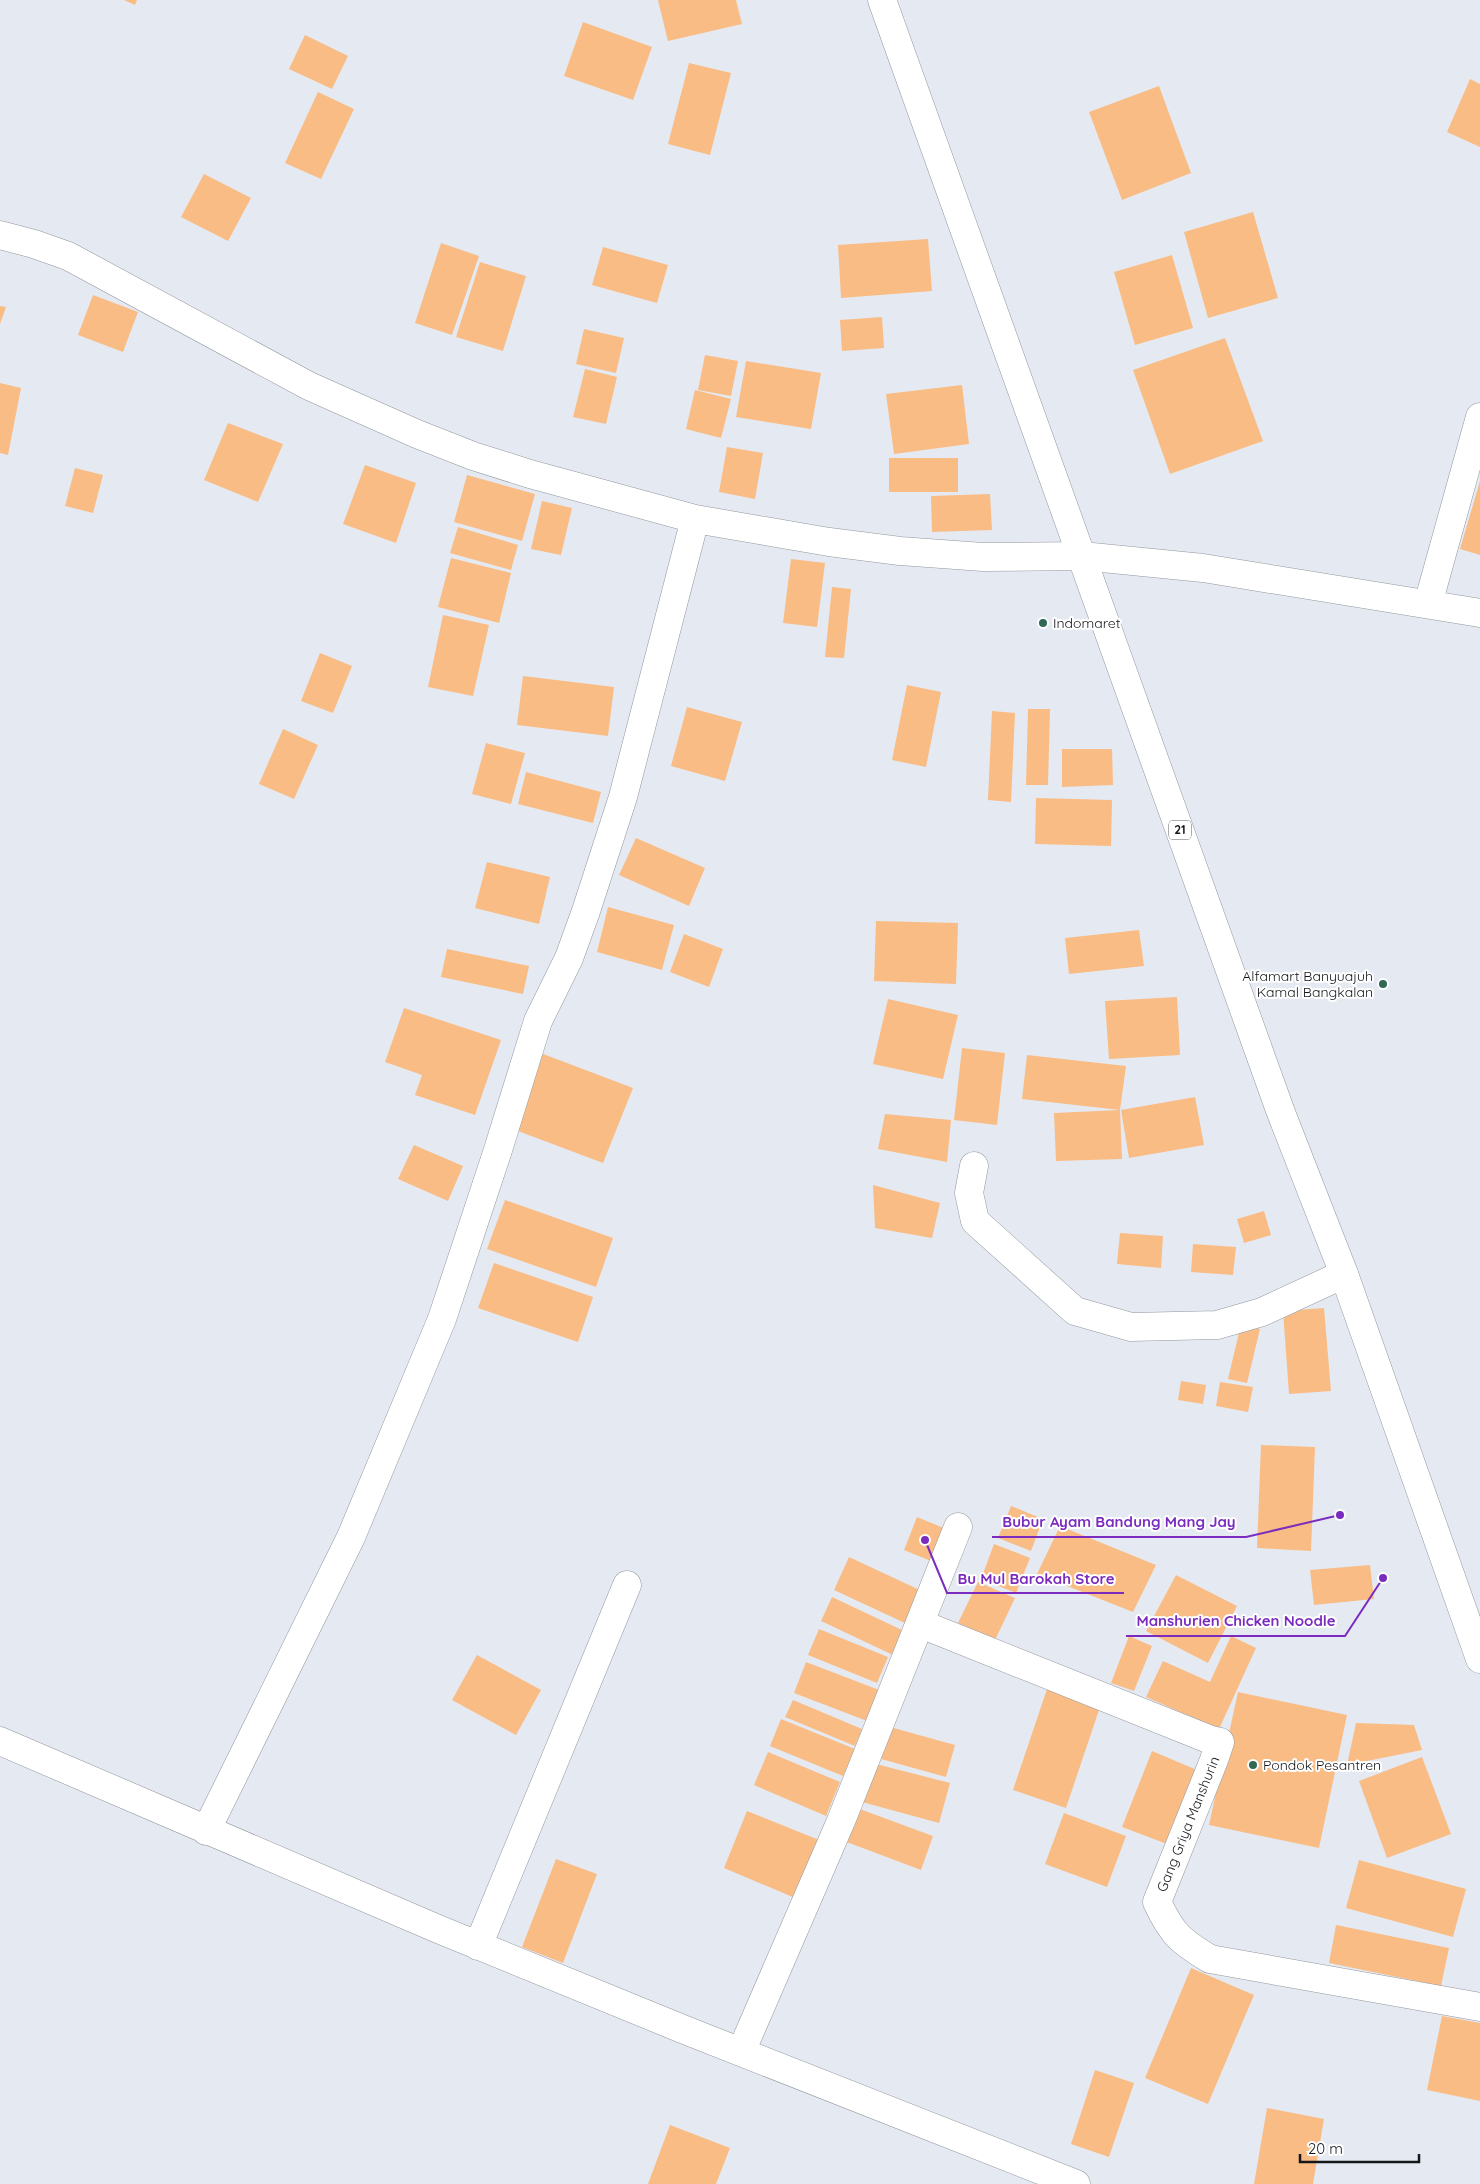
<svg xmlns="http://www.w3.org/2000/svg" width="1480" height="2184" font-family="Quicksand,sans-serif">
  <rect width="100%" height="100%" fill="#e5eaf2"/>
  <path fill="#f9bc85" d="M124,0H137L135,5Z
    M658,0H736L742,24L668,41Z
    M583,22L652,47L633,100L564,76Z
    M305,35L348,56L332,89L289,69Z
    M689,63L731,73L710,155L668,144Z
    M1470,79L1480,84V147L1447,132Z
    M1159,86L1191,173L1122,200L1089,112Z
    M318,92L354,109L321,179L285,163Z
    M204,174L251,198L228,241L181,217Z
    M1253,212L1278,298L1208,318L1184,232Z
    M928,239L932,291L841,298L838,245Z
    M441,243L479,256L452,335L415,323Z
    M603,247L668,265L657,303L592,285Z
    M1172,255L1193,328L1135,345L1114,272Z
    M480,262L526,276L503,351L456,337Z
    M93,295L138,312L123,352L78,335Z
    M0,306L6,307L0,324Z
    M882,317L884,348L842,351L840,320Z
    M584,329L624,338L616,373L576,364Z
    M1225,338L1263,441L1170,474L1133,370Z
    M705,355L738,361L731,396L698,390Z
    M746,361L821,373L811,429L736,417Z
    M585,369L617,377L606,424L573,417Z
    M0,383L21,388L8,455L0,453Z
    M962,385L969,444L894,454L886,394Z
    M695,390L731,399L721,438L686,429Z
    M228,423L283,444L258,502L204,480Z
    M727,447L763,453L755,499L719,492Z
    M889,458H958V492H889Z
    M365,465L416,483L396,543L343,524Z
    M75,468L103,475L93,513L65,506Z
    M467,475L535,494L522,541L454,522Z
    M1480,481V555L1460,549Z
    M990,494L992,530L932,532L931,496Z
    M542,501L572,508L561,555L531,549Z
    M458,527L518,545L511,570L450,553Z
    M451,558L511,573L499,623L438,607Z
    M791,559L825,563L817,627L783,623Z
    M832,587L851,589L844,658L825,657Z
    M443,615L489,625L473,696L428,687Z
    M320,653L352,666L333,713L301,701Z
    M523,676L614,687L608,736L517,725Z
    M907,685L941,692L926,767L892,760Z
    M687,707L742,722L725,781L671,766Z
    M1028,709H1050L1048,785H1026Z
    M992,711L1015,713L1011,802L988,800Z
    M283,729L318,745L294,799L259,784Z
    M486,743L525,753L511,804L472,794Z
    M1062,749H1112L1113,785L1062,787Z
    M526,772L601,792L593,823L518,804Z
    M1036,798L1112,800L1111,846L1035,844Z
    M636,838L705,868L689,906L619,875Z
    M487,862L550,877L539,924L475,908Z
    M608,907L674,925L662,970L597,952Z
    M876,921L958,923L956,984L874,981Z
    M1139,930L1144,966L1069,974L1065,938Z
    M684,934L723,949L709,987L670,972Z
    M447,949L529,966L523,994L441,977Z
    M1177,997L1180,1055L1109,1059L1105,1001Z
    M888,999L958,1015L943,1079L873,1064Z
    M404,1008L501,1040L475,1115L415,1095L422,1075L385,1062Z
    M962,1048L1005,1053L997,1125L954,1120Z
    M538,1052L633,1088L603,1163L510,1128Z
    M1027,1055L1126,1066L1120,1110L1022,1099Z
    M1195,1097L1204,1145L1129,1158L1121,1110Z
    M1120,1110L1122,1159L1056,1161L1054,1113Z
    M885,1114L951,1120L947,1162L878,1149Z
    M414,1145L463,1166L448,1201L398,1179Z
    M873,1185L940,1203L932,1238L875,1228Z
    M505,1200L613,1238L596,1287L487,1249Z
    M1264,1211L1271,1235L1244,1243L1237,1219Z
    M1120,1233L1163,1236L1161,1268L1117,1264Z
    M1193,1244L1236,1247L1233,1275L1191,1272Z
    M494,1263L593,1297L578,1342L478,1308Z
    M1324,1308L1331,1391L1289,1394L1283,1311Z
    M1241,1324L1260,1329L1247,1383L1228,1379Z
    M1181,1381L1206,1385L1203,1404L1178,1400Z
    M1220,1382L1253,1387L1248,1412L1216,1406Z
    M1261,1445L1315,1447L1311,1551L1257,1548Z
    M1011,1506L1043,1519L1031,1551L998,1538Z
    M917,1517L946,1529L933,1562L904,1550Z
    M1060,1526L1156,1565L1133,1612L1037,1574Z
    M994,1544L1030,1558L1016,1593L981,1579Z
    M849,1557L922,1591L907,1624L834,1590Z
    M1370,1565L1374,1599L1314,1605L1310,1570Z
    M1176,1575L1237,1606L1208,1663L1146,1631Z
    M978,1582L1015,1598L995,1640L958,1623Z
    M832,1597L904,1631L893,1655L821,1621Z
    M819,1629L888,1657L877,1683L808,1655Z
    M1129,1636L1152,1646L1134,1691L1111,1683Z
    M1231,1636L1256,1648L1219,1729L1146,1697L1163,1661L1210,1682Z
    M477,1655L541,1690L516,1735L452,1700Z
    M806,1662L879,1690L867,1721L794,1693Z
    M1047,1689L1100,1707L1066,1808L1013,1790Z
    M1238,1692L1347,1715L1319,1848L1209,1825Z
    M793,1700L862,1729L855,1746L785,1717Z
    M781,1719L855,1749L843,1776L770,1746Z
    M1356,1723L1414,1725L1422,1750L1347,1765Z
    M890,1727L955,1745L946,1777L881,1759Z
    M1152,1751L1197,1770L1167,1844L1122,1827Z
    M768,1752L840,1782L826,1816L754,1785Z
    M1422,1757L1451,1834L1387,1858L1359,1781Z
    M872,1763L950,1783L939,1823L862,1802Z
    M857,1808L933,1836L921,1870L844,1841Z
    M747,1811L819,1840L795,1898L724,1868Z
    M1064,1813L1126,1836L1107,1887L1045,1864Z
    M556,1859L597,1874L563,1963L522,1947Z
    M1359,1860L1466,1889L1453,1937L1346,1908Z
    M1336,1925L1449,1948L1441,1986L1329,1963Z
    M1191,1968L1254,1995L1208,2104L1145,2078Z
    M1442,2016L1480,2023V2101L1427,2090Z
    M1095,2070L1134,2083L1109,2157L1071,2144Z
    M1267,2108L1324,2119L1313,2184H1254Z
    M670,2125L730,2148L716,2184H648Z"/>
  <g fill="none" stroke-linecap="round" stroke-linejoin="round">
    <g stroke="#92979e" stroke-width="29">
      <path id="minor" d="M0,235L34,244L68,256L309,386L417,434L473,456L530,474L695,519L829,542L900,551L983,557L1082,556L1203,568L1480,613
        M1428,604L1480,417
        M974,1166L969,1193L975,1221L1075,1311L1131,1327L1217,1325L1262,1312L1344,1274
        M921,1624L1211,1740L1220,1742L1214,1760L1157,1902C1172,1934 1180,1941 1210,1959L1480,2007
        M0,1741L438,1929L685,2030L1076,2184
        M206,1831L351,1537L442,1319L497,1153L538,1021L569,958L586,911L623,797L695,519
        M478,1946L627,1585
        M741,2052L841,1821L958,1527"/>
    </g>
    <g stroke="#92979e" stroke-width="29">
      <path id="trunk" d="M882,0L1280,1110L1344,1274L1480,1659"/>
    </g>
    <use href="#minor" stroke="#fff" stroke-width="28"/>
    <use href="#trunk" stroke="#fff" stroke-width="28"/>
  </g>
  <g fill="#2f6953" stroke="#fff" stroke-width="2">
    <circle cx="1043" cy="623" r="5"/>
    <circle cx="1383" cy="984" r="5"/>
    <circle cx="1253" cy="1765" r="5"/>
  </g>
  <g text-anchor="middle" stroke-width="4" stroke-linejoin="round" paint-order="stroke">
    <rect fill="#fff" stroke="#5b5d5f" stroke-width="1" x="1169" y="820.5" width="22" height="19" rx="4"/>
    <g font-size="12" font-weight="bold" fill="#15171a">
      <text x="1180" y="834">21</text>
    </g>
    <g font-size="14" fill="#15171a" stroke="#fff" text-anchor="start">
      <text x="1053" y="628">Indomaret</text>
      <text x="1373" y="981" text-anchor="end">Alfamart Banyuajuh<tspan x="1373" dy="16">Kamal Bangkalan</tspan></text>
      <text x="1263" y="1770">Pondok Pesantren</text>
    </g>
    <g font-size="14" fill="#15171a" stroke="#fff">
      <text transform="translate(1188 1824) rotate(-68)" y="5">Gang Griya Manshurin</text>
    </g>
  </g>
  <path fill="none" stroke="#7b2cbf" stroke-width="2" d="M1340 1515L1246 1537H992M925 1540L947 1593H1124M1383 1578L1345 1636H1126"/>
  <g fill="#7b2cbf" stroke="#fff" stroke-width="2">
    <circle cx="1340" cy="1515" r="5"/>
    <circle cx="925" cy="1540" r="5"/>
    <circle cx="1383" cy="1578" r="5"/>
  </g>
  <g font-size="15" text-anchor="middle" font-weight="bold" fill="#7b2cbf" stroke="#fff" stroke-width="4" stroke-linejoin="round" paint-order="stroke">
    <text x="1119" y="1527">Bubur Ayam Bandung Mang Jay</text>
    <text x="1036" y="1584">Bu Mul Barokah Store</text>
    <text x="1236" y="1626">Manshurien Chicken Noodle</text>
  </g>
  <path d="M1300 2154v8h119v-8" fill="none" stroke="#15171a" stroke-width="2.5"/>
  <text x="1308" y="2154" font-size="15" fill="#15171a" stroke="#ffffff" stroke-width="4" paint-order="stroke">20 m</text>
</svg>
